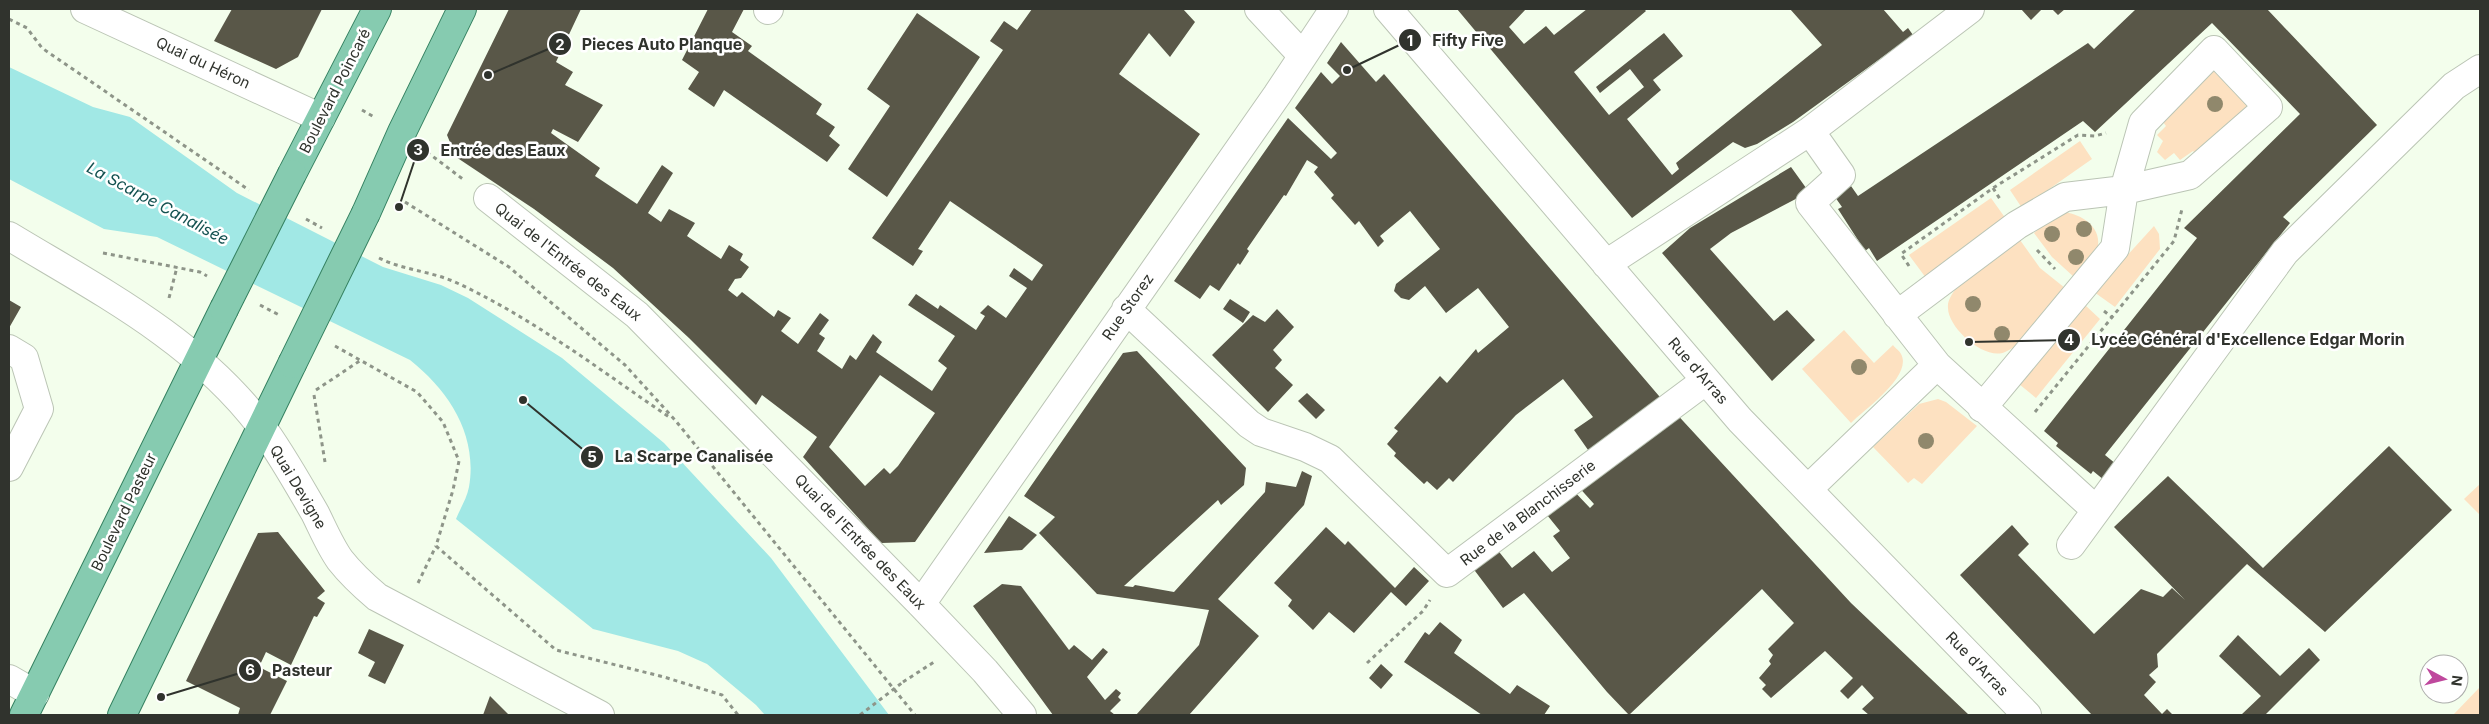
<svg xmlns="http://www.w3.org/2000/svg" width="2489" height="724" font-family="Inter,sans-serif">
  <rect width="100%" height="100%" fill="#f3feec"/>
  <path fill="#fde1c1" d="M2218,67L2251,102L2197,155L2193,151L2180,160L2174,153L2165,160L2157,152L2163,141L2157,135L2166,126L2163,122Z
    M2080,141L2092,159L2022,208L2010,190Z
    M1991,198L2006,219L1926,278L1909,255Z
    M2062,212C2080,213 2104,227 2097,250C2094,259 2081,269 2074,277L2052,257L2034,233L2054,215Z
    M2154,226L2159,234L2160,249L2115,307L2094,292Z
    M2020,240L2040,268L2065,288C2048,310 2031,341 2005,352C1985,361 1948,328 1948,308C1947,300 1953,293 1957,287Z
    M2085,305L2100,319L2036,398L2019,384Z
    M1844,330L1874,363L1893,345C1895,348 1900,351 1901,354C1913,376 1865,409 1851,423L1802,369Z
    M1938,399L1946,402L1977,426L1922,484L1914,478L1908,483L1873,447L1919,404Z
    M2480,484V515L2464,499Z
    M2480,687V715H2453Z"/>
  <path fill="#a1e8e5" d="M9,67L93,107L130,117L237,193L383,267L441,285L468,298L562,358L664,443L771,558L889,715H765L756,705L707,664L678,651L593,629L456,519C460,509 467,498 469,487C478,435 449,391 410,360L157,237L104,229L9,179Z"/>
  <path fill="#595748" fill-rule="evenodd" d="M232,9H322L298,57L276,69L214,41Z
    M509,9H581L556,62L573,72L565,85L603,105L578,142L553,129L551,133L600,168L595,176L637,204L662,165L673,173L648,213L661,222L669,209L695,223L687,236L721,259L729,245L743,254L740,260L749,267L741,278L735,279L728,290L737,297L742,292L774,317L778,310L791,318L781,331L798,344L820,313L829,320L819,334L825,338L817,351L842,369L850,355L856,360L873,334L882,342L876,352L932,391L947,368L938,361L955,336L908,305L916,294L938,309L940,305L976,330L985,316L980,313L988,305L1006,318L1027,288L1009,276L1014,268L1032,281L1043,265L950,201L918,249L923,251L913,266L872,238L1003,50L990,41L1004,21L1017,30L1032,9H1183L1195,22L1170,57L1149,33L1119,74L1200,134L915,542L881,543L803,457L817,437L762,395L756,405L689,338L613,268L534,209L456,157L447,135ZM880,375L935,413L898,466L890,474L884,468L865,486L829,447Z
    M708,9H744L732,32L752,46L748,51L822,104L816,114L835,127L829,136L840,145L827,162L724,90L714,107L688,89L699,72L682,60Z
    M1457,9H1526L1509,27L1524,44L1546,26L1554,35L1587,9H1644L1646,11L1574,72L1609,115L1644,87L1630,69L1600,93L1596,87L1664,33L1683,56L1653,80L1661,90L1627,119L1672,175L1679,169L1676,163L1822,45L1790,9H1883L1903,32L1908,28L1913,35L1793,122L1757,144L1745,148L1733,142L1632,218Z
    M2021,9H2042L2031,20Z
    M2052,9H2065L2058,15Z
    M2136,9H2267L2377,125L2283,217L2290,223L2105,455L2116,464L2104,480L2093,471L2091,474L2056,446L2058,443L2044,431L2197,238L2184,228L2300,114L2212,23L2095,132L2083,121L1877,261L1869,248L1865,251L1838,209L1842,207L1835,197L1851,186L1858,196L2088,43L2094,49Z
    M917,13L980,57L887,197L848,169L890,106L867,89Z
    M1341,42L1376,82L1384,74L1665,403L1593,457L1574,430L1593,417L1563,379L1516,415L1453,482L1449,478L1437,490L1427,481L1424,484L1394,456L1396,453L1387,444L1398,431L1394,428L1440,376L1447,383L1476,349L1478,353L1509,327L1478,288L1446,313L1425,286L1409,300L1401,298L1394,291L1396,284L1440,249L1410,211L1380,236L1384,241L1378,247L1359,221L1355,225L1331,198L1334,195L1314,172L1318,167L1307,160L1286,196L1284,195L1247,249L1249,251L1240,265L1238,263L1219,291L1210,285L1200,299L1174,281L1288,118L1331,159L1337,153L1295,108L1321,72L1332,84L1340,76L1327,63Z
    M1791,167L1809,192L1731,233L1710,249L1774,321L1787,310L1815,340L1772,381L1662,253L1690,228Z
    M1230,299L1250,312L1243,323L1223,309Z
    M9,300L21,307L9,328Z
    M1277,309L1294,327L1273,350L1282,360L1275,368L1293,385L1268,412L1212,355L1253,315L1265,322Z
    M1137,351L1246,468L1244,485L1221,505L1218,500L1124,586L1133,587L1135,585L1174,592L1265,492L1266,482L1296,487L1302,471L1312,476L1304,505L1218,599L1259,636L1189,715H1136L1199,645L1209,610L1097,594L1039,533L1055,517L1024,496L1123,353Z
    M1307,393L1325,410L1316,419L1298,401Z
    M1672,409L1851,603L1969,715H1869L1862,709L1874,698L1862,685L1848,699L1840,691L1853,678L1825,651L1771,698L1762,689L1766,685L1759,678L1771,664L1769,661L1773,655L1768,649L1794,623L1762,589L1629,715L1607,692L1524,593L1503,608L1472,567L1496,548L1512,568L1534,551L1552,572L1570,558L1553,536L1560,531L1543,510L1571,488L1590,508L1594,504L1576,484Z
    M2389,446L2452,510L2325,632L2247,564L2157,654L2158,667L2149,675L2156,682L2144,695L2162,714L2167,709L2173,715H2092L1960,575L2012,525L2029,544L2018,555L2094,634L2141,589L2163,597L2172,588L2185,600L2114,527L2168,476L2263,568Z
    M1009,516L1037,535L1022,550L984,553Z
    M1326,527L1345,545L1348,541L1395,588L1414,567L1429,581L1406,606L1391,592L1354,633L1329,612L1313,630L1288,606L1292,600L1274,583Z
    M278,532L325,591L317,598L325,603L317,617L314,616L291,665L266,652L259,667L287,681L270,715H238L240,708L186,681L258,533Z
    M1002,584L1021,586L1069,650L1074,645L1092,660L1103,648L1108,652L1087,677L1105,700L1116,689L1121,693L1118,697L1121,700L1110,711L1115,715H1053L973,606Z
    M1440,622L1462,640L1454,653L1510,694L1517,685L1550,706L1544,715H1482L1404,662L1425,632L1429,635Z
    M369,629L404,645L385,684L368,676L375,662L358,653Z
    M2238,635L2280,676L2309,648L2320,660L2265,715H2241L2261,696L2219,656Z
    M1381,664L1393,675L1381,689L1369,678Z
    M490,696L509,715H483Z"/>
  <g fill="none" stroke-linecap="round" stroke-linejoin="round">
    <g stroke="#bbc5b5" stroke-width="30">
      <path id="minor" d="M85,9L321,118
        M1259,9L1302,55
        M1388,9L1740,420L2027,715
        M768,10L769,9
        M2214,50L2268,107L2190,175L2124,190L2143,123Z
        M1810,131L1841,175L1810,203L1937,365L2096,510
        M488,198L637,315L921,604L985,671L1022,715
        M9,236C100,291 196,340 261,426C281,453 298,484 315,513C323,529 330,546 340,560C351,574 364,586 377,597L600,715
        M1606,264L1810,131L1970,9
        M1126,309L1249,424L1261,432L1305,447L1330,459L1447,573L1705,381
        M1897,315L2017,225L2065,197L2124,190L2115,248L1982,408
        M9,349L24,358L39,409L9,467
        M1808,489L1937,365
        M2071,545L2285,252L2454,86L2480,69
        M921,604L1277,95L1334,9
        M9,679L35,694"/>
    </g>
    <g stroke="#348060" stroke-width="30">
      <path id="major" d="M292,174L377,9
        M366,213L402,132L462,9
        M24,715L224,309
        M122,715L292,364"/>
    </g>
    <path stroke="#8e9589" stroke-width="3" stroke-dasharray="4 4" stroke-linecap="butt" d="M9,19L27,28L42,48L249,190
      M362,110L374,117
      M427,152L464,180
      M1993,188L2000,199
      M405,202L509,267L625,365L675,420L915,715
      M306,219L322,228
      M2037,250L2055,269
      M103,253L200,272L207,276
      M379,258C403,270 430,271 455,282C531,317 600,370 669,417
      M1909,266L1901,254L1993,188L2078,135L2095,136L2106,133
      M169,298L177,267
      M260,305L281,316
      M2104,311L2113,318
      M335,346L417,392L443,422L459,461L453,490L436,546L556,650L664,677L722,695L738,715
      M316,390L361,360
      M314,395L325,462
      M2035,412L2174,241L2182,209
      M418,583L436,546
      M1367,663L1423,611L1430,600
      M903,682L934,662"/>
    <use href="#minor" stroke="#fff" stroke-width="28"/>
    <use href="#major" stroke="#86cbb0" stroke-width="28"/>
    <g stroke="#348060" stroke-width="30" stroke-linecap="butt">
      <path id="major-bridge" d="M224,309L292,174
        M292,364L366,213"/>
    </g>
    <path stroke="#8e9589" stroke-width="3" stroke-dasharray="4 4" stroke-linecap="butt" d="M860,715L903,682"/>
    <use href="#major-bridge" stroke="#86cbb0" stroke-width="28"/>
  </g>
  <g fill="#90886c">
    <circle cx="2215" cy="104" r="8"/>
    <circle cx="2084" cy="229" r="8"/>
    <circle cx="2052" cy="234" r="8"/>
    <circle cx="2076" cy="257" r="8"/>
    <circle cx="1973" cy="304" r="8"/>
    <circle cx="2002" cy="334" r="8"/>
    <circle cx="1859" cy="367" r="8"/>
    <circle cx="1926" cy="441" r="8"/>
  </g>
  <g text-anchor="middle" stroke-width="5" stroke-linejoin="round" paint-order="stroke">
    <g font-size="15" fill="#30332d" stroke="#fff">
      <text transform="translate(203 63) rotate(25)" y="5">Quai du Héron</text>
      <text transform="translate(335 91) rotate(-63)" y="5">Boulevard Poincaré</text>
      <text transform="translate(568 262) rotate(38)" y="5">Quai de l'Entrée des Eaux</text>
      <text transform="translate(1128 307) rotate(-55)" y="5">Rue Storez</text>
      <text transform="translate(1698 371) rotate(49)" y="5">Rue d'Arras</text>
      <text transform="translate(298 487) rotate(59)" y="5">Quai Devigne</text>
      <text transform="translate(124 512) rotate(-64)" y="5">Boulevard Pasteur</text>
      <text transform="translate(1528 513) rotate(-37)" y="5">Rue de la Blanchisserie</text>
      <text transform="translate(860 542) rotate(46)" y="5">Quai de l'Entrée des Eaux</text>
      <text transform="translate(1977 664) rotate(46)" y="5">Rue d'Arras</text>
    </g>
    <g font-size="16" font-style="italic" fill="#135150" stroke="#fff">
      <text transform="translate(158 203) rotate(28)" y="6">La Scarpe Canalisée</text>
    </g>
  </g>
  <path fill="none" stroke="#30332d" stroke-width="2" d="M1347 70L1410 40M488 75L560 44M399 207L418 150M1969 342L2069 340M523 400L592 457M161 697L250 670"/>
  <g fill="#30332d" stroke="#fff" stroke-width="2">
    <circle cx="1347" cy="70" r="5"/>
    <circle cx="488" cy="75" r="5"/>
    <circle cx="399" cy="207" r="5"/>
    <circle cx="1969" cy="342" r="5"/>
    <circle cx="523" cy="400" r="5"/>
    <circle cx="161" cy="697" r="5"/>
    <circle cx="1410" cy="40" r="12"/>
    <circle cx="560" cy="44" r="12"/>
    <circle cx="418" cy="150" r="12"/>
    <circle cx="2069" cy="340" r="12"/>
    <circle cx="592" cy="457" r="12"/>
    <circle cx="250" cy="670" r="12"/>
  </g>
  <g font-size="15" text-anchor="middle" font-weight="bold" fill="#fff">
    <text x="1410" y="46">1</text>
    <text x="560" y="50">2</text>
    <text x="418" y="155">3</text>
    <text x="2069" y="345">4</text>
    <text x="592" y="462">5</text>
    <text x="250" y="675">6</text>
  </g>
  <g font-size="16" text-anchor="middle" font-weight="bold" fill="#30332d" stroke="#fff" stroke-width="5" stroke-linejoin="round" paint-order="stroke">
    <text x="1468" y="46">Fifty Five</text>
    <text x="662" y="50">Pieces Auto Planque</text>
    <text x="503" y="156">Entrée des Eaux</text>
    <text x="2248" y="345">Lycée Général d'Excellence Edgar Morin</text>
    <text x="694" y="462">La Scarpe Canalisée</text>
    <text x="302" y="676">Pasteur</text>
  </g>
  <rect width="2489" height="724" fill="none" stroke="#30332d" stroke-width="20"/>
  <g transform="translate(2444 679) rotate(97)"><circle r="24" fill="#ffffff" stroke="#acadab"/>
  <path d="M0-4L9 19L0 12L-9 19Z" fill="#bf489d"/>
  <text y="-8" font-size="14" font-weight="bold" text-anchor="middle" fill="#30332d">N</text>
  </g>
</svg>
